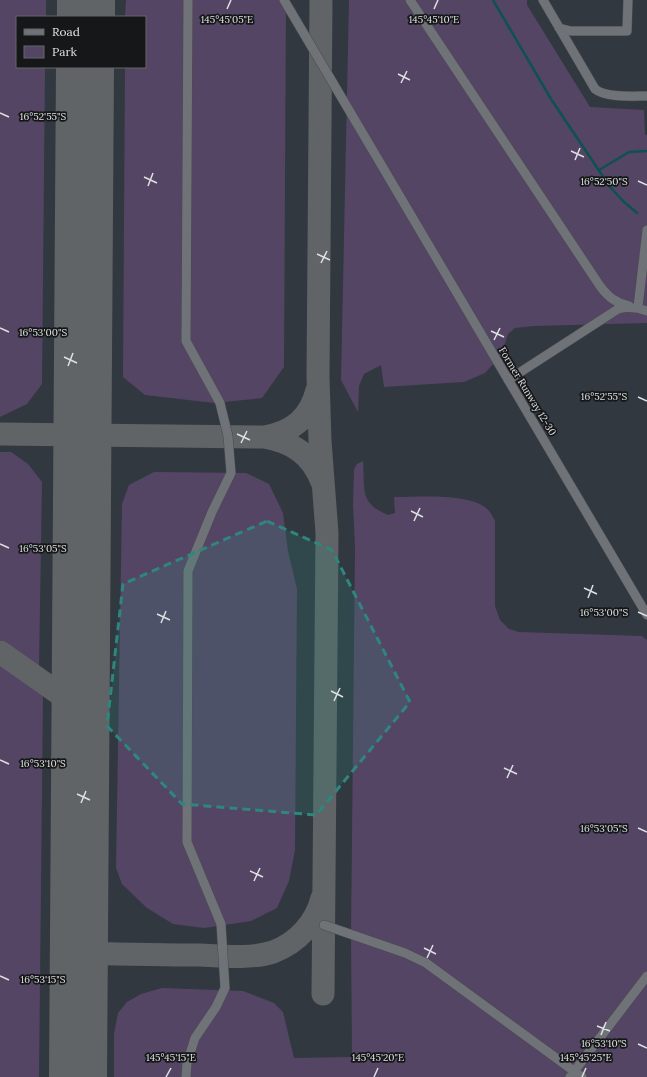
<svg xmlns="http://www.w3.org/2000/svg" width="647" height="1077" font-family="Lora,serif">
  <rect width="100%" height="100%" fill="#2c2f32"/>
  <path fill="#313840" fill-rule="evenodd" d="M0,0H647V1077H0ZM17,17H145V67H17Z"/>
  <path fill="#554565" d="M0,0H46V17H17V67H45L42,384L27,404L0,417Z
    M126,0H286L284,367L262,398L214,403L145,395L123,377L125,67H145V17H125Z
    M349,0H527V5L590,107L644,110L645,134L647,135V323L534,326L515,328L508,334L501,356L485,373L464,382L384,387L381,365L364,374L359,386L358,412L341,380Z
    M0,452H11L28,464L42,482L39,667L0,640Z
    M363,461C365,490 359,503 388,515L395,513L394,497C416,497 474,492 489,511C492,514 493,518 495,521V606L500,620L509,629L519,632L642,636L647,640V1077H114V1034L118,1013L127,1002L141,994L162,988L243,991L274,1003L283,1012L294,1058L352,1057L351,934L355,548L353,505L354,469L357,464Z
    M154,472L246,473L269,484L283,513L288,551L297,589L295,850L289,881L277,908L251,921L204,928L173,924L147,908L122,884L116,868L122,504L129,485Z
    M0,663L43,694L39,1077H0Z"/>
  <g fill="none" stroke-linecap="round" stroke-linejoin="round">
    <path stroke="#0d5151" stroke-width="2.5" d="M493,0L551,99L610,187L624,202L637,213
      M599,170L629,152L647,151"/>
    <path stroke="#606466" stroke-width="23" d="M321,0L318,376L320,441L327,533L323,994
      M0,434L264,437C293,442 312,455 322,482
      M264,437C293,432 310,418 317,390
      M0,652L81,709
      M79,953C119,954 160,955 200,955C222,956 252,959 273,952C297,943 316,923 322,898"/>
    <path stroke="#606466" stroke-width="58" d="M86,17V0
      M78,1077L85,67"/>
    <g stroke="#494b4e" stroke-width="10">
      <path id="minor" d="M284,0L647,615
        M410,0L600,286C608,297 616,303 629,306
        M543,0L595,89C606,98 633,96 647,96
        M559,28L571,31H627L628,0
        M638,307L647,230
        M508,380L618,309C629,306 637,307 647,311
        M324,925L405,953L426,963L582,1077
        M186,1077L187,1063L195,1038L216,1007L225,988L221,924L187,842L188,571L212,512L231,473L228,436L220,403L186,341L188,0
        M570,1077L647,976"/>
    </g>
    <use href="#minor" stroke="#6f7377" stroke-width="9"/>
  </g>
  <path fill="#2e867f" fill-opacity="0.2" stroke="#2e867f" stroke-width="3" stroke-dasharray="8 5" stroke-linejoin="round" d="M267,521L332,550L410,702L316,815L182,804L107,726L123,584Z"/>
  <path fill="none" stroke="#dee0e2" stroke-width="1.5" d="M227,9L231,0M434,9L438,0M398,74L410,80M401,83L407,71M0,113L9,117M571,151L584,157M575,160L580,148M144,177L157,183M638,181L647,185M148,186L153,173M317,254L330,260M321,263L327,251M0,328L9,332M491,331L504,337M494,340L500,328M64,357L77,363M68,366L73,353M638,397L647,401M237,434L250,440M241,443L247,431M411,511L423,517M414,521L420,508M0,544L9,548M584,588L597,594M588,598L593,585M638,612L647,616M157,614L170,620M161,623L166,611M331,691L343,697M334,701L340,688M0,760L9,764M504,768L517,774M507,778L513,765M77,794L90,800M81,803L86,791M638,828L647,832M250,871L263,877M254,881L260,868M424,948L436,954M427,958L433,945M0,976L9,980M597,1026L610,1031M601,1035L606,1022M638,1044L647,1048M166,1077L171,1068M374,1077L378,1068M582,1077L586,1068"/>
  <g text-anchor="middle" stroke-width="3.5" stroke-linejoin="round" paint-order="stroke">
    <g font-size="10" fill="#dee0e2" stroke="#151718">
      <text transform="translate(528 391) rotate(59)" y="4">Former Runway 12-30</text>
    </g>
  </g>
  <g font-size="10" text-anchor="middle" fill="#dee0e2" stroke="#151718" stroke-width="3.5" stroke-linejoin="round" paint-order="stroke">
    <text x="434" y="23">145°45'10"E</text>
    <text x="227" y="23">145°45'05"E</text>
    <text x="43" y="120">16°52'55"S</text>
    <text x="604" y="185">16°52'50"S</text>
    <text x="43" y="336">16°53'00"S</text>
    <text x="604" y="400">16°52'55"S</text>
    <text x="43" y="552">16°53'05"S</text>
    <text x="604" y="616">16°53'00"S</text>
    <text x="43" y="767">16°53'10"S</text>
    <text x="604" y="832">16°53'05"S</text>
    <text x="43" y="983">16°53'15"S</text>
    <text x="604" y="1047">16°53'10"S</text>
    <text x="171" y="1061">145°45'15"E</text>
    <text x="378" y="1061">145°45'20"E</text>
    <text x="586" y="1061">145°45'25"E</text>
  </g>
  <rect x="16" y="16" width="130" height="52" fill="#151718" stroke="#656769"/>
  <rect x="24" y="29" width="20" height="6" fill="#6f7377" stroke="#656769"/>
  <text x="52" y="36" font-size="12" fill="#dee0e2">Road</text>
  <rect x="24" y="46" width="20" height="12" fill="#554565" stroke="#656769"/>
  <text x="52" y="56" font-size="12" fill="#dee0e2">Park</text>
</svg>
